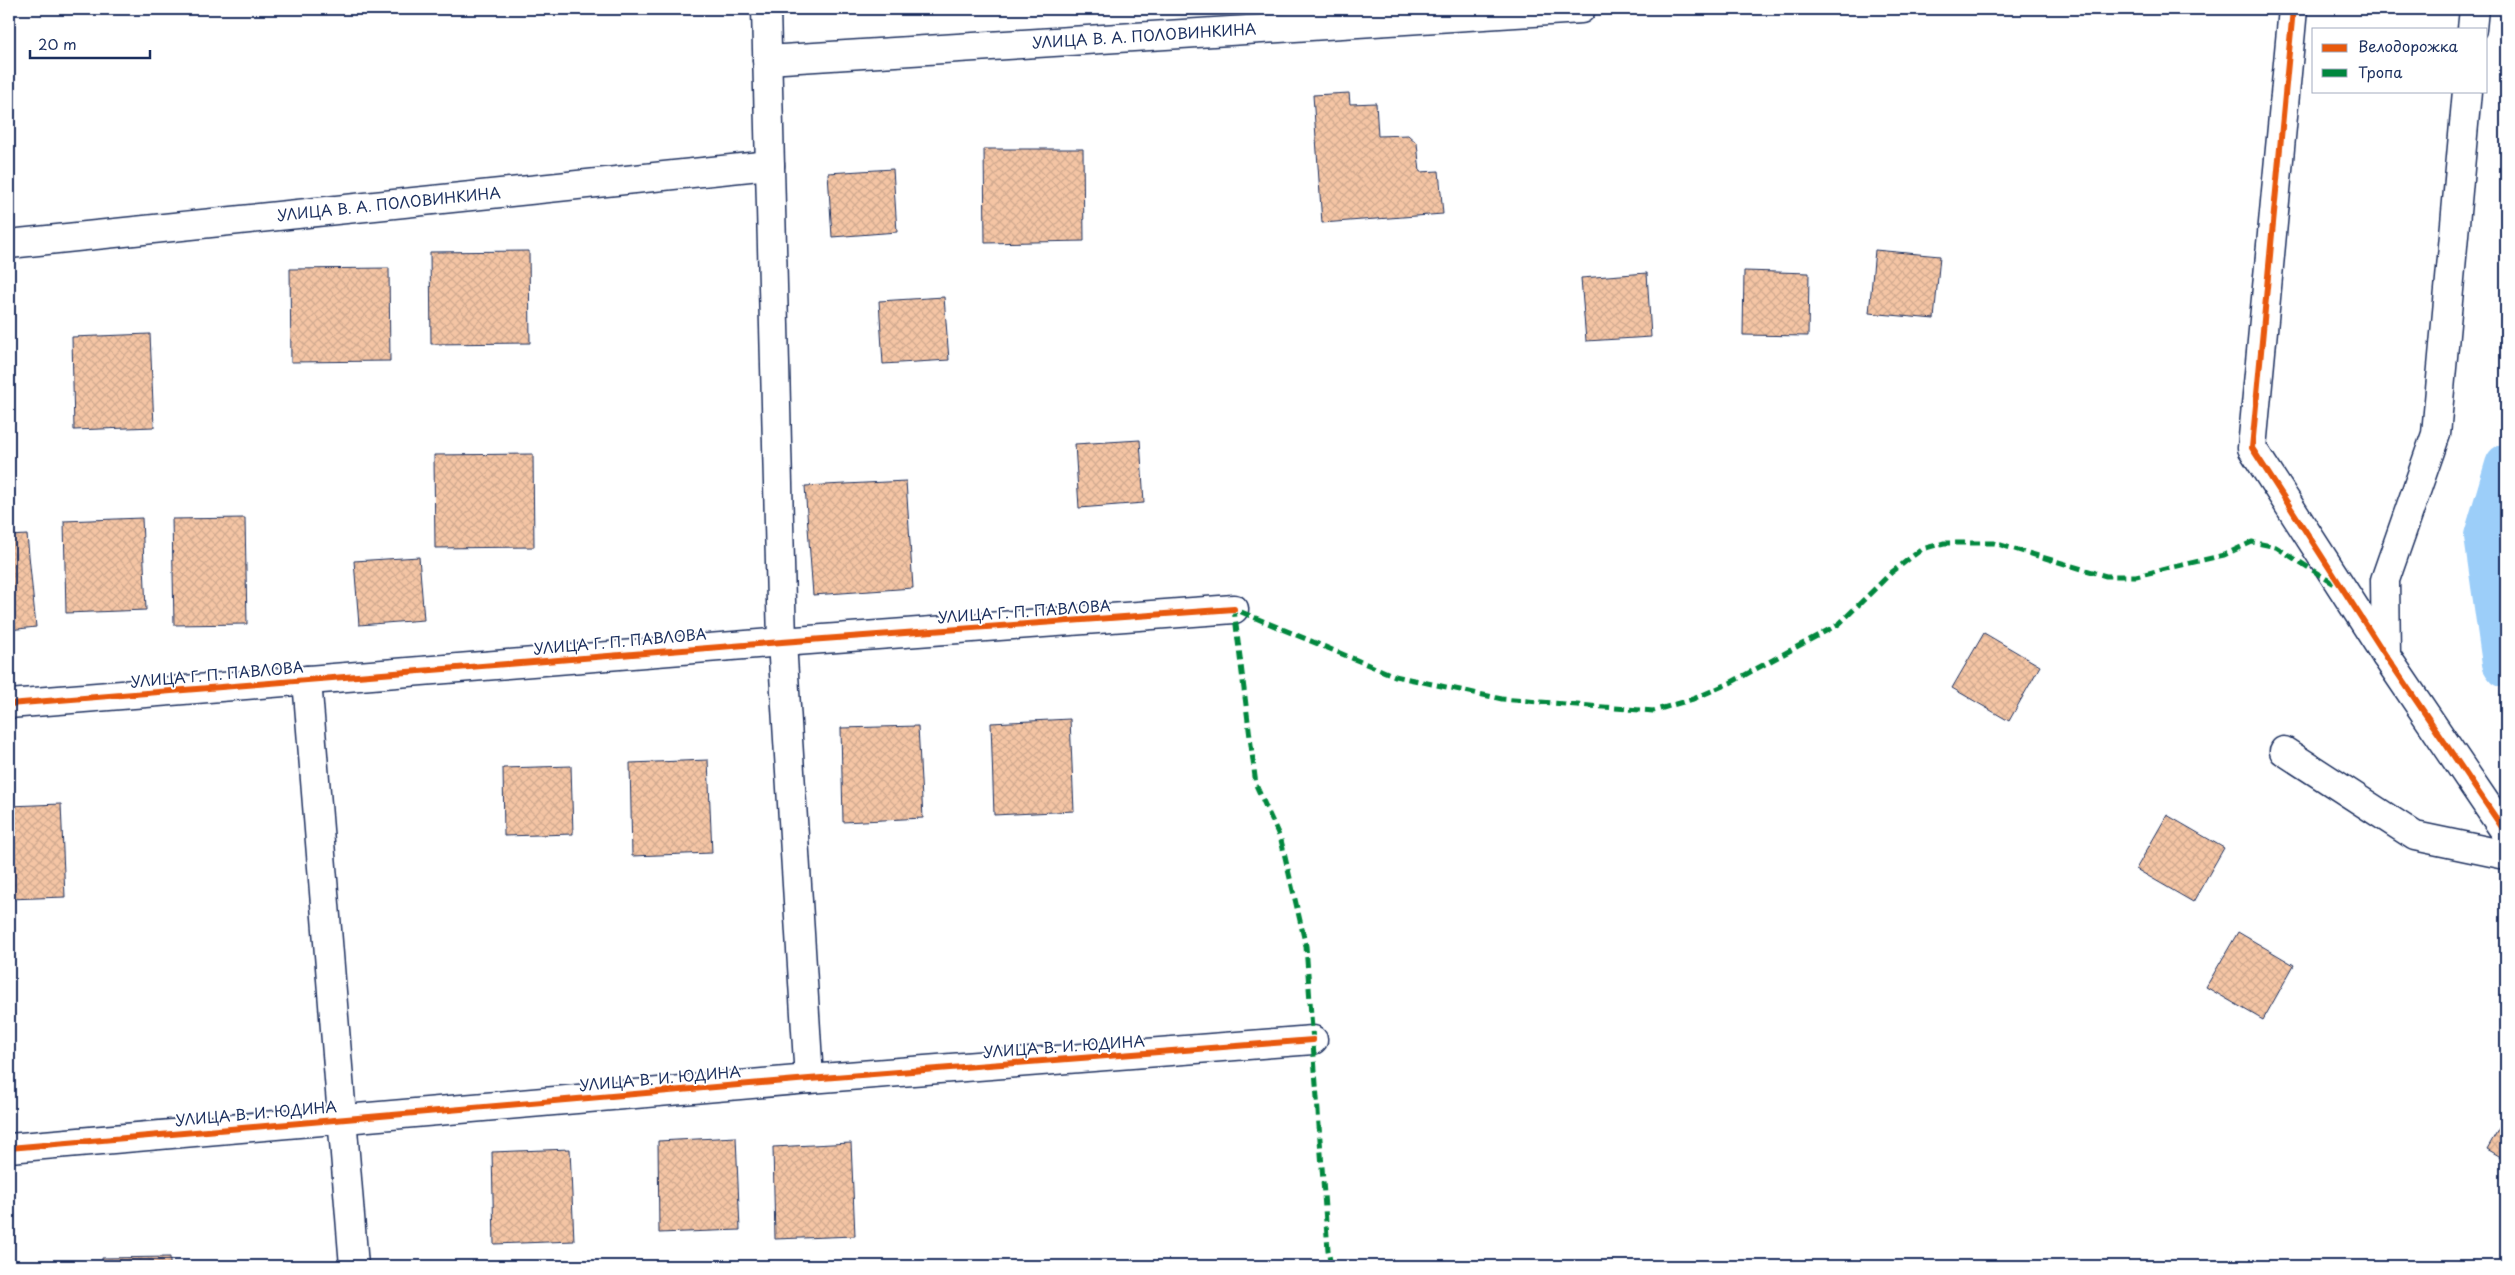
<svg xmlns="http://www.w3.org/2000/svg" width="2515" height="1275" font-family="'Playpen Sans',sans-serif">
  <defs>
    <pattern id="building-cross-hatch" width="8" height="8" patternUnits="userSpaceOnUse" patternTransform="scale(1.25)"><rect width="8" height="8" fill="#f5c5a4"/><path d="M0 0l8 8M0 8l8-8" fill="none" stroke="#d1aa90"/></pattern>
  </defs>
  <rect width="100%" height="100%" fill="#fff"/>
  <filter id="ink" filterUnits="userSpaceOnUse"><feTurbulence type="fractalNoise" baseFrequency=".02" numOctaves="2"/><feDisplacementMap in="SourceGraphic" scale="10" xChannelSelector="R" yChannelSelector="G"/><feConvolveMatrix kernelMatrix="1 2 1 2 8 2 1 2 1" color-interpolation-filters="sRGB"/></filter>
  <g filter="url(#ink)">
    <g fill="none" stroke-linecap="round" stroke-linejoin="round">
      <path stroke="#9ccef9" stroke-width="42" d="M2506,465L2485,536L2503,663L2506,667"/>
    </g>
    <path fill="url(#building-cross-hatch)" stroke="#1b2f5e" d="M1349,93L1350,104L1376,103L1378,136L1408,135L1417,143L1420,172L1439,171L1443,214L1322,223L1313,95Z
      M984,149H1083L1084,241L985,243Z
      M893,169L897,232L832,237L828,173Z
      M1875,250L1940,256L1934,319L1869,313Z
      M529,251L530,343L431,344L430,252Z
      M389,268L390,361L291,362L290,269Z
      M1744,271L1809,273L1808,336L1743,335Z
      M1647,273L1651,337L1586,341L1581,278Z
      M944,297L949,360L883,364L879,301Z
      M150,334L154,427L74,430L72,337Z
      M1140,440L1144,503L1079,508L1075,444Z
      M533,454L534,547L435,548L434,455Z
      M906,481L913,588L813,595L805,486Z
      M142,518L146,610L66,613L64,521Z
      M245,518L247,624L174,625L172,519Z
      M27,535L36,627L9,630V536Z
      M419,557L424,620L359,625L354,561Z
      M1984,633L2040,666L2009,721L1952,688Z
      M1070,719L1074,811L994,815L991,723Z
      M918,726L923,818L843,822L841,728Z
      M708,760L712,853L632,856L630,763Z
      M571,766L573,834L504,836L503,768Z
      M61,804L65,897L9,899V806Z
      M2167,815L2224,848L2193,902L2136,869Z
      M2238,932L2294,965L2263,1020L2206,987Z
      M2506,1116V1160L2487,1149Z
      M736,1137L740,1230L659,1233L658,1141Z
      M851,1143L855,1236L775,1239L773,1147Z
      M570,1149L574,1241L494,1244L492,1152Z
      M170,1257V1266H102V1258Z"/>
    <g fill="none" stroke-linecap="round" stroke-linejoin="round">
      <g stroke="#1b2f5e" stroke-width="31">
        <g id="minor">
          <path d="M766,9L782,642L809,1079"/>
          <path d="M2293,9L2252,448L2386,656L2506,833"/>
          <path d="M2472,29L2474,9"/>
          <path id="s1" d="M767,60L1581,9"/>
          <path id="s2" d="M9,244L770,165"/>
          <path d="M2386,656L2385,580L2436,434L2467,91"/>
          <path d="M307,680L354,1266"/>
          <path d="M9,704L782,642L1234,609"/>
          <path d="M2284,751L2415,836L2506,855"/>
          <path d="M9,1148L809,1079L1313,1040"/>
        </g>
      </g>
      <use href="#minor" stroke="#fff" stroke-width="28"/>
      <path stroke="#00873e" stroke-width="5" stroke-dasharray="10 5" stroke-linecap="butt" d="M1331,1266L1328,1250L1306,946L1281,840L1256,785L1234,609L1395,676L1502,699L1653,711L1693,699L1730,683L1839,624L1892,572L1922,549L1944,543H1994L2106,576H2136L2224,555L2252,542L2276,547L2336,585"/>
      <g stroke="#fff" stroke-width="9">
        <path id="cycleway" d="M2293,9L2252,448L2386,656L2506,833
          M9,704L782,642L1234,609
          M9,1148L809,1079L1313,1040"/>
      </g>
      <use href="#cycleway" stroke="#e8590c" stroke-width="6"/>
    </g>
  </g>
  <g text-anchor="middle" stroke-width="4" stroke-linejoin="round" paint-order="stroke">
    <g font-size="15" fill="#1b2f5e" stroke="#fff">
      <text dy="5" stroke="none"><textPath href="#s1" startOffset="378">УЛИЦА В. А. ПОЛОВИНКИНА</textPath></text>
      <text dy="5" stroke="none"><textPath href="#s2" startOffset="382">УЛИЦА В. А. ПОЛОВИНКИНА</textPath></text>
      <text transform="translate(1024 612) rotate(-4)" y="5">УЛИЦА Г. П. ПАВЛОВА</text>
      <text transform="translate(620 642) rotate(-5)" y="5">УЛИЦА Г. П. ПАВЛОВА</text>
      <text transform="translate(217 675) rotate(-5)" y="5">УЛИЦА Г. П. ПАВЛОВА</text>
      <text transform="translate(1064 1047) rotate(-4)" y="5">УЛИЦА В. И. ЮДИНА</text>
      <text transform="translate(660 1079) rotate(-5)" y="5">УЛИЦА В. И. ЮДИНА</text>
      <text transform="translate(256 1114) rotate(-5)" y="5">УЛИЦА В. И. ЮДИНА</text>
    </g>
  </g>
  <rect width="2515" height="1275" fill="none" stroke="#fff" stroke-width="30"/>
  <rect x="15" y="15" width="2485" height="1245" fill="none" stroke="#1b2f5e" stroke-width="2" filter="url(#ink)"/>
  <rect x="2312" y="28" width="175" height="65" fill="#ffffff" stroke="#a4acbf"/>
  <rect x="2322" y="44" width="25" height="8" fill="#e8590c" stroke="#a4acbf"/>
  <text x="2358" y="52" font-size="15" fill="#1b2f5e">Велодорожка</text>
  <rect x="2322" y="69" width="25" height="8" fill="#00873e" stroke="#a4acbf"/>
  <text x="2358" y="78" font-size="15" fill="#1b2f5e">Тропа</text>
  <path d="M30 50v8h120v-8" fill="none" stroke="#1b2f5e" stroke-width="2.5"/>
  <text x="38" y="50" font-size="15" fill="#1b2f5e" stroke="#ffffff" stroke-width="4" paint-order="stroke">20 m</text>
</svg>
